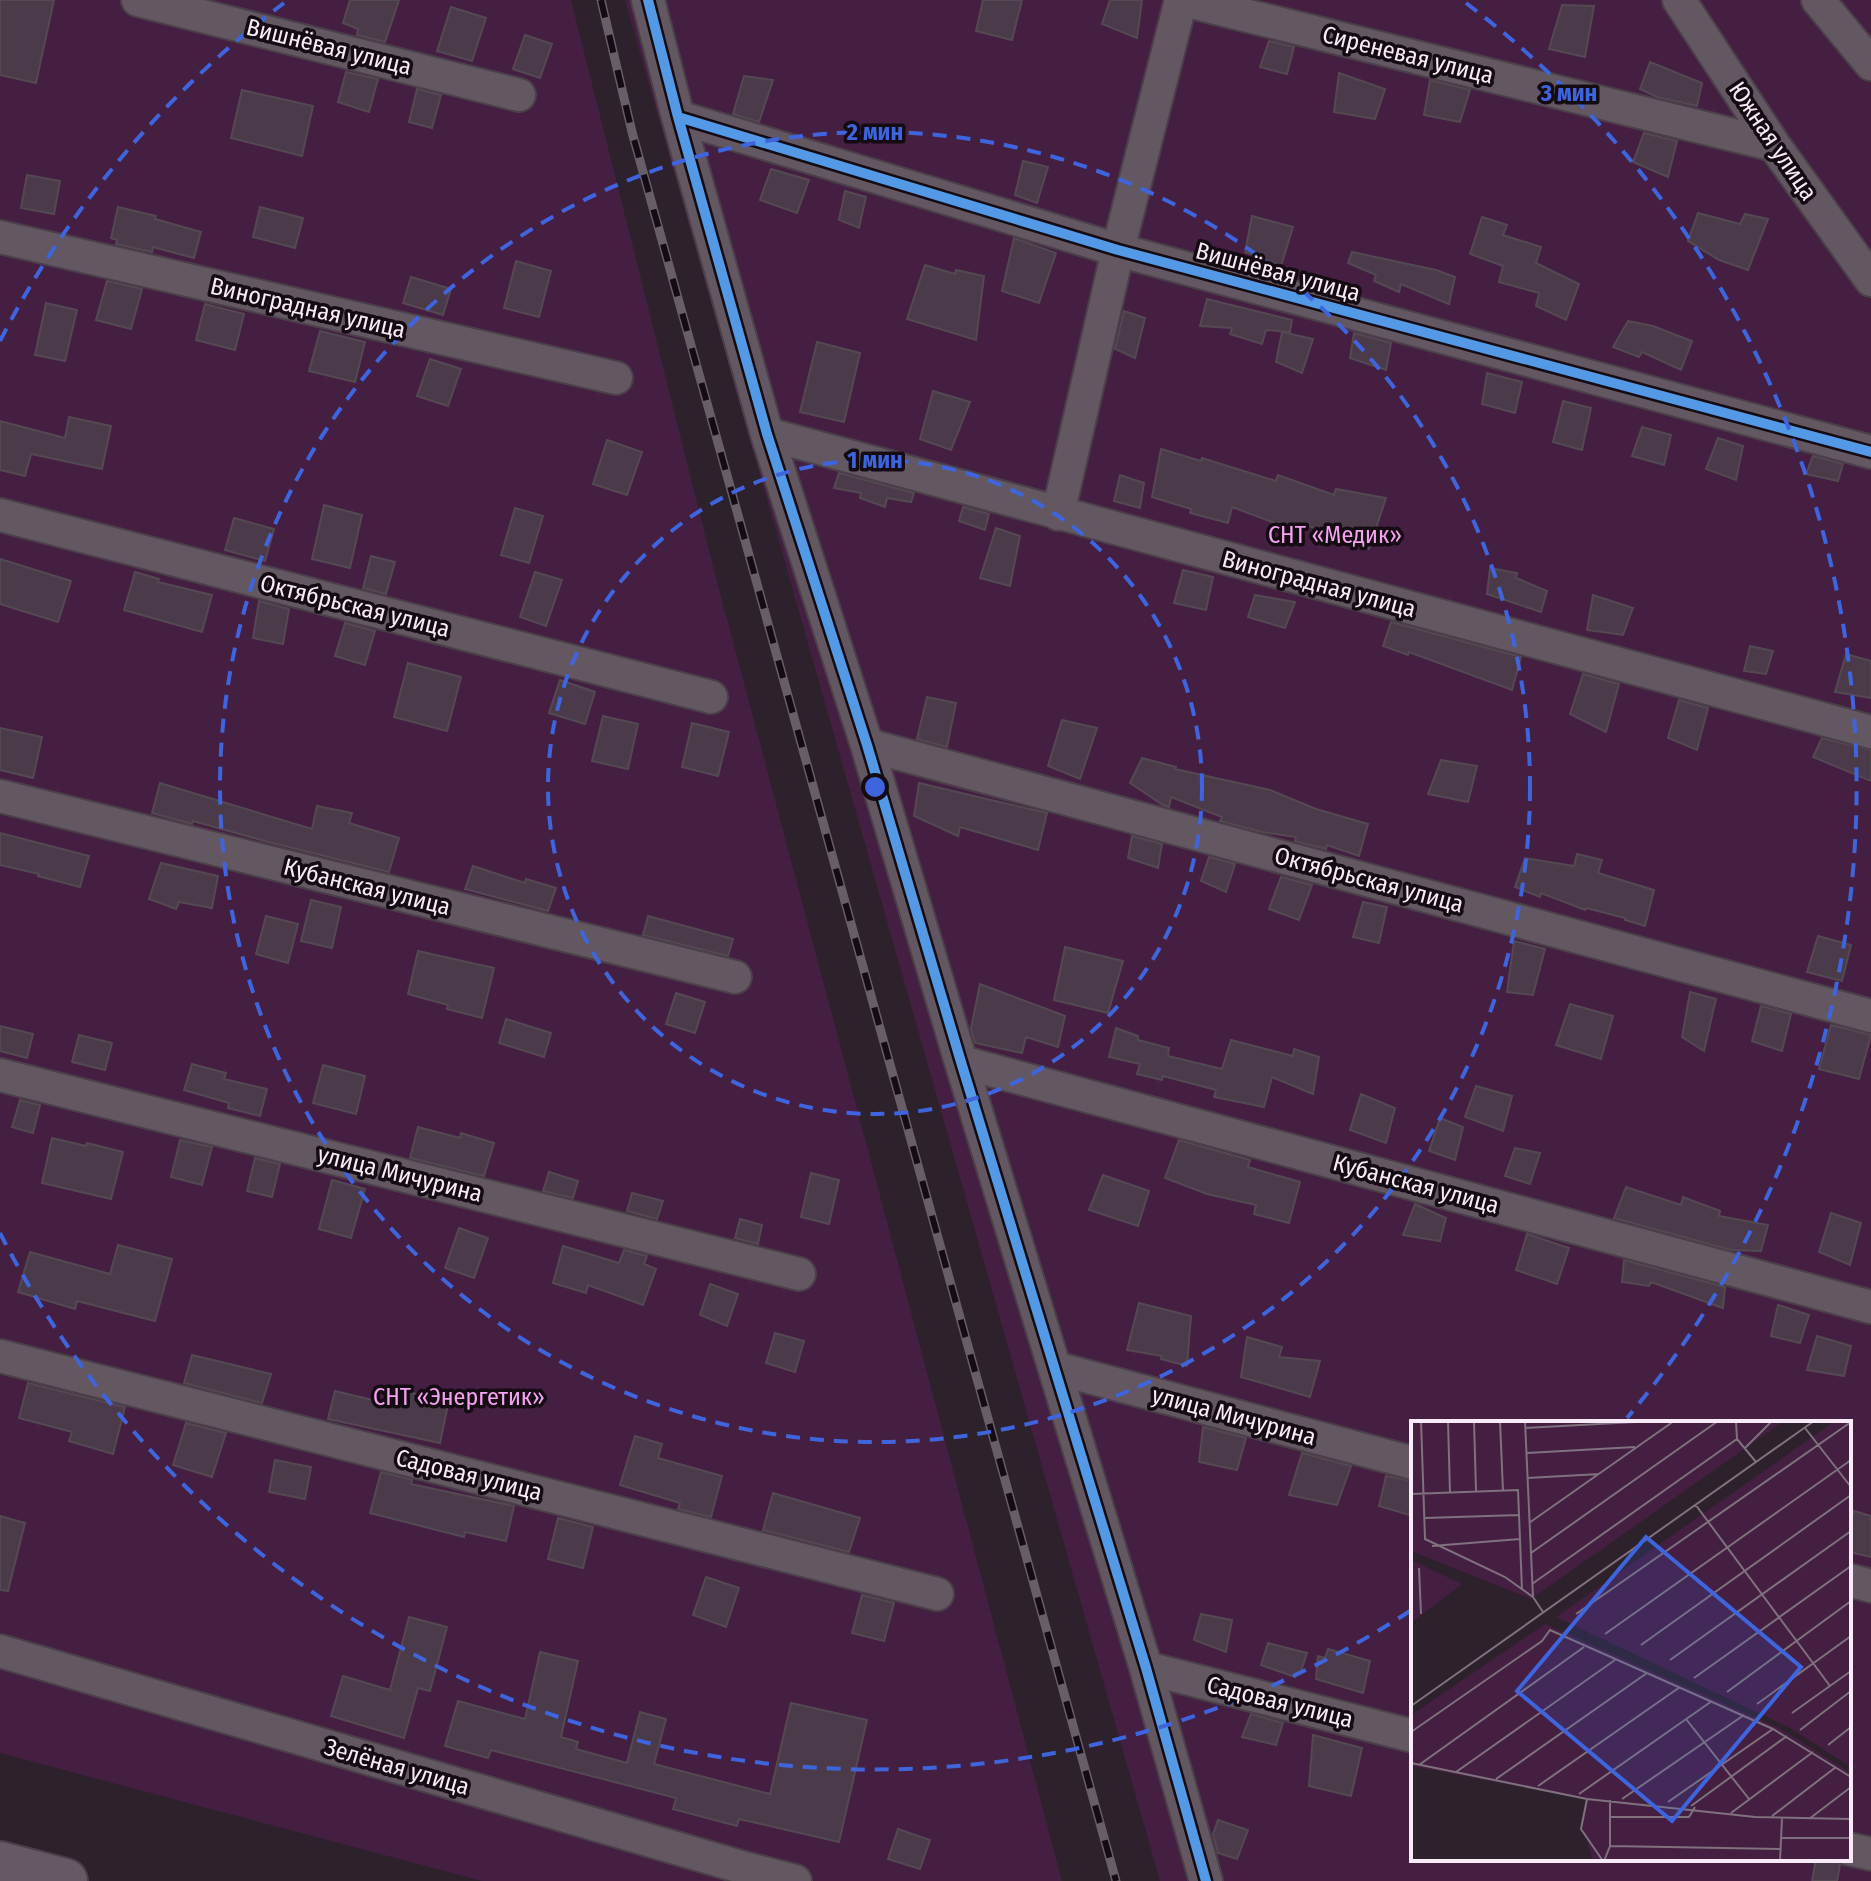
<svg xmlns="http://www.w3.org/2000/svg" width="1871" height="1881" font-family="'Fira Sans Condensed',sans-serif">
  <rect width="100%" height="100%" fill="#2d212c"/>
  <path fill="#441f42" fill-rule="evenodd" d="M0,0H571L715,574L1062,1881H482L0,1753Z
    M625,0H1871V1881H1160ZM1413,1423H1849V1859H1413Z"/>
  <path fill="#4b3b4a" stroke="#544952" stroke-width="2" d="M0,0H54L36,83L0,75Z
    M350,0H399L385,42L357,35L358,29L343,23Z
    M983,0H1022L1012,40L976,31Z
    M1110,0H1142L1137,38L1102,24Z
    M1562,5L1594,6L1585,57L1549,49Z
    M451,7L486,18L472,61L437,51Z
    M525,35L552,44L540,78L513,69Z
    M1269,41L1294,47L1287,74L1260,67Z
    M1650,62L1702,83L1697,106L1657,97L1640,89Z
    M346,72L378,79L369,112L338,102Z
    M1339,73L1385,89L1375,119L1334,112Z
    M744,76L773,80L759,122L733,114Z
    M1430,80L1470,90L1460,122L1424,115Z
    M417,89L441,95L432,128L409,122Z
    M242,90L313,106L302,156L231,138Z
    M1644,133L1677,141L1668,177L1633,162Z
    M1023,161L1048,167L1037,203L1015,195Z
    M771,169L809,180L797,213L760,200Z
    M27,175L60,181L54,214L21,208Z
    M845,191L866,197L859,228L839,220Z
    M118,207L156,216L155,219L201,232L194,258L153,247L152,252L116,244L117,240L111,238Z
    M260,207L303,218L295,248L253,237Z
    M1698,213L1740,224L1745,214L1768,219L1748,270L1719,260L1688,241Z
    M1252,216L1293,227L1281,266L1245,252Z
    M1482,217L1507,225L1503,235L1541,247L1536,263L1579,284L1566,320L1536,306L1539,293L1499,282L1503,266L1470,254Z
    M1014,238L1056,253L1039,303L1002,291Z
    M1352,252L1436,270L1455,277L1449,304L1401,284L1399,292L1374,281L1376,275L1348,263Z
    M516,261L551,271L539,317L504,308Z
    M925,265L955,274L956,270L984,276L976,340L907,319Z
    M411,277L451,289L443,315L403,303Z
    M107,281L142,289L131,329L96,320Z
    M1207,299L1292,320L1290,332L1266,330L1262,344L1230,334L1232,328L1200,326Z
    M46,303L77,310L65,361L35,355Z
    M205,304L244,314L235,350L196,340Z
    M1124,311L1145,318L1135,358L1115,349Z
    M1628,321L1653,326L1692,341L1681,370L1642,352L1639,357L1613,347Z
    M320,331L365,342L355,382L309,371Z
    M1282,332L1313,339L1302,373L1276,362Z
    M1354,333L1391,343L1386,370L1350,358Z
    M817,342L860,353L844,422L800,412Z
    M430,359L461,369L448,406L417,396Z
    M1487,373L1522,382L1515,413L1482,404Z
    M933,391L970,402L951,450L920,439Z
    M1563,401L1591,408L1582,450L1553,442Z
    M69,417L111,426L102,469L31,454L25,476L0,470V421L65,438Z
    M1642,427L1671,435L1664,465L1632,456Z
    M1718,438L1743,446L1736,480L1706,469Z
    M607,440L642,452L627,495L593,484Z
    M1161,449L1201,461L1202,458L1276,481L1278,475L1334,495L1336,489L1386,498L1369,549L1306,525L1304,534L1232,507L1228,523L1190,513L1191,509L1152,497Z
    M1813,456L1843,464L1838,481L1806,474Z
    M839,473L914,493L911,502L887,498L885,507L860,498L861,493L834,488Z
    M1120,475L1144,483L1140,508L1114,501Z
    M324,505L362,515L350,568L312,559Z
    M963,507L989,514L985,530L959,521Z
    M515,508L543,516L529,563L501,555Z
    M234,518L274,529L265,561L225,550Z
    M996,528L1020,536L1010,586L980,578Z
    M371,556L395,562L386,594L363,588Z
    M0,559L71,581L58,622L0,604Z
    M1490,568L1517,573L1516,578L1547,591L1541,612L1487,594Z
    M1183,570L1213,577L1206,610L1174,603Z
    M135,572L159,579L158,582L212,595L202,632L124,610Z
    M535,572L562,580L546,626L520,617Z
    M1255,595L1295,602L1285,628L1248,617Z
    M1593,595L1633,608L1623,635L1587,630Z
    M259,601L289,609L283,644L253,638Z
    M1391,622L1521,657L1512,690L1409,652L1408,655L1383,646Z
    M345,623L375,631L365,665L335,656Z
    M1750,646L1773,651L1766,674L1744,671Z
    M1846,654L1871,661V698L1835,692Z
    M408,663L461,677L447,731L394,717Z
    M1583,674L1619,684L1606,732L1570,714Z
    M560,680L595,692L585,724L549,713Z
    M927,697L956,703L947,747L917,739Z
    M1679,700L1708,708L1697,750L1668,738Z
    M603,716L638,724L628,769L592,761Z
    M1062,720L1097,728L1080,779L1048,766Z
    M692,723L729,732L718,776L682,767Z
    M0,728L42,737L33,778L0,770Z
    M1822,738L1871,750V781L1813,757Z
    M1142,758L1176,767L1175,769L1270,790L1316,809L1368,824L1359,856L1327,845L1326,849L1295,841L1296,837L1262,832L1220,821L1222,817L1171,797L1169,807L1163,805L1130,783Z
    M1441,760L1477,766L1468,802L1428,794Z
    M160,783L312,829L317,806L352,813L349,823L399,838L389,872L268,842L193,821L192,824L152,813Z
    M919,783L1047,813L1038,850L960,827L958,836L914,816Z
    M0,833L89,856L80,887L38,876L39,874L0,865Z
    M1132,836L1162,844L1158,868L1128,858Z
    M1577,854L1602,860L1598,873L1654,890L1645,926L1625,920V918L1586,908L1585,910L1541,893L1540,897L1515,887L1525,858L1574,866Z
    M1209,857L1235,864L1226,892L1201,881Z
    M161,863L218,876L212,908L179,902L176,909L149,899Z
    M473,866L525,883L526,879L556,888L548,911L465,889Z
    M1281,877L1312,885L1299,920L1269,909Z
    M311,900L341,907L332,948L301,941Z
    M1363,902L1387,907L1379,943L1353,937Z
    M266,916L298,924L288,963L256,954Z
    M648,916L733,939L728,956L643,935Z
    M1818,936L1851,945L1842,981L1807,972Z
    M1514,941L1545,949L1533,995L1507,992Z
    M1065,947L1123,961L1108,1013L1054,1000Z
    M418,951L494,968L482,1018L447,1009L448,1005L408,994Z
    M980,984L1065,1016L1058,1047L1026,1037L1022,1053L975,1043L971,1028Z
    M1690,992L1716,999L1704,1051L1682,1037Z
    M676,993L705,1002L695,1033L666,1024Z
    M1570,1004L1613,1016L1601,1059L1556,1045Z
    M1761,1006L1791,1014L1782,1051L1752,1041Z
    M506,1019L551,1033L544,1057L499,1043Z
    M1831,1025L1871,1035L1859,1079L1819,1069Z
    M0,1026L33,1034L27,1058L0,1051Z
    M1116,1028L1138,1036V1040L1169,1048L1168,1056L1222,1069L1231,1040L1293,1056L1294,1049L1319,1057L1313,1094L1272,1077L1264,1107L1214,1097L1216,1090L1163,1076L1162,1080L1137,1074L1140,1064L1109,1057Z
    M79,1035L112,1043L105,1070L72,1062Z
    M192,1064L226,1073L224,1079L267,1089L260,1116L228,1108L229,1103L184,1090Z
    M323,1065L365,1076L356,1114L313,1103Z
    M1476,1086L1512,1096L1503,1131L1465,1117Z
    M1361,1094L1395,1108L1386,1143L1350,1130Z
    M20,1100L40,1105L33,1133L12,1127Z
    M1440,1118L1463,1127L1455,1160L1429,1151Z
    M418,1127L460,1138L461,1133L494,1143L484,1176L410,1158Z
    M52,1138L86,1146L87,1143L123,1152L111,1199L42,1183Z
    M180,1140L212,1147L202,1185L171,1177Z
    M1179,1140L1250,1160L1248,1167L1300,1182L1289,1223L1254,1214L1256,1205L1207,1194L1165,1178Z
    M1515,1148L1540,1153L1530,1184L1505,1176Z
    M255,1158L280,1164L272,1197L247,1191Z
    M549,1172L578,1181L573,1198L543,1191Z
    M811,1173L839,1180L829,1224L801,1217Z
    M1103,1175L1149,1191L1138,1226L1089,1210Z
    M332,1180L365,1189L351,1238L319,1229Z
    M1626,1187L1681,1205L1683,1197L1720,1211L1719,1216L1768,1225L1761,1251L1731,1250L1614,1218Z
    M632,1193L663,1201L657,1219L627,1211Z
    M1415,1204L1446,1218L1440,1241L1403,1235Z
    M1831,1213L1861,1223L1850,1265L1819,1252Z
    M740,1219L762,1225L758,1244L735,1238Z
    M459,1228L488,1238L474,1278L445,1268Z
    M1527,1234L1569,1248L1557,1284L1516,1270Z
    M118,1245L172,1259L155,1321L77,1301L75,1309L18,1292L30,1252L110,1274Z
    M563,1246L619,1263L624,1250L647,1256L644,1264L656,1269L643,1305L588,1285L586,1293L553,1283Z
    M1624,1260L1725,1287L1723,1308L1651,1282L1649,1286L1622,1282Z
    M710,1284L738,1294L727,1326L700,1315Z
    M1139,1303L1191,1316L1187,1366L1161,1359L1162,1356L1127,1350Z
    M1778,1305L1809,1315L1800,1343L1771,1336Z
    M775,1333L804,1341L795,1372L766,1363Z
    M1817,1336L1851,1346L1844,1376L1807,1370Z
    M1247,1337L1282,1347L1279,1357L1320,1361L1310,1397L1241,1377Z
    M192,1355L271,1374L262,1403L184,1383Z
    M28,1383L125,1407L113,1454L69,1441L72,1432L19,1418Z
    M335,1391L398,1406L401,1391L449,1400L440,1443L328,1419Z
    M186,1423L226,1433L212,1477L173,1465Z
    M1203,1427L1246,1438L1237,1470L1199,1462Z
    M635,1436L662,1444L658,1458L722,1476L711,1517L678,1509L680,1503L620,1485Z
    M1302,1453L1351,1466L1337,1505L1289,1495Z
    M275,1460L311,1467L305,1499L269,1492Z
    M381,1472L412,1480L411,1484L514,1506L506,1541L465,1532L464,1537L370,1513Z
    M1386,1476L1413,1481V1516L1379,1506Z
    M773,1493L860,1518L849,1552L763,1530Z
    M1854,1511L1871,1516V1557L1849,1552V1525Z
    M0,1516L25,1523L8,1591L0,1590Z
    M558,1518L593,1527L583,1568L548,1559Z
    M706,1577L739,1588L726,1627L693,1615Z
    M862,1595L894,1603L884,1641L852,1633Z
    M1201,1614L1232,1620L1226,1652L1194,1640Z
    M409,1617L447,1627L430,1691L418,1688L404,1738L331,1716L343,1676L390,1690Z
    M1268,1643L1307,1653L1300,1674L1296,1673L1295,1677L1261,1665Z
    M1328,1649L1370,1661L1363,1693L1316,1679L1318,1656L1325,1658Z
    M540,1652L578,1661L561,1737L578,1742L576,1749L627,1763L640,1712L666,1719L654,1764L770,1794L791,1703L867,1720L839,1842L739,1819L737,1826L673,1809L676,1798L491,1750L488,1758L445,1746L458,1701L525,1719Z
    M1251,1714L1283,1723L1276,1745L1242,1737Z
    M1313,1735L1362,1748L1351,1796L1309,1786Z
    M1218,1820L1248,1830L1237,1859L1218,1853L1213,1834Z
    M898,1829L930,1840L920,1869L888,1859Z
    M1816,1859H1833L1840,1865L1837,1881H1812Z"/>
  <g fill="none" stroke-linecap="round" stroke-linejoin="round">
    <g stroke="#4b4049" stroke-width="36">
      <path id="minor" d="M138,0L519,95
        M648,0L678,117L767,434L867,745L961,1062L1146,1668L1206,1881
        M1183,0L1774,145
        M1679,0L1774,145L1871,280
        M1818,0L1871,64
        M678,117L1118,250L1871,452
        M0,237L616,378
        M767,434L1871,732
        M1058,514L1118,250L1181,0
        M0,515L711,697
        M867,745L1871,1016
        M0,796L735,977
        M961,1062L1871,1307
        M0,1075L799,1274
        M0,1356L937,1594
        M1055,1368L1413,1463
        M1849,1580L1871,1586
        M0,1651L748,1869L795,1881
        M1146,1668L1413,1736
        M1849,1849L1871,1854"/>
    </g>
    <g stroke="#4b4049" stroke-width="48">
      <path id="trunk" d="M0,1864L65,1881"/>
    </g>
    <use href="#minor" stroke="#635862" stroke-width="32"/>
    <use href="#trunk" stroke="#675866" stroke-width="44"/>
    <g stroke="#685e68" stroke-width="9">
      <path id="rail" d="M601,0L632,132L1116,1881"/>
    </g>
    <use href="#rail" stroke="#140b13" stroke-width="6" stroke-dasharray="18" stroke-linecap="butt"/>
    <g stroke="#140b13" stroke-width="15">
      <path id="cycleway" d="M648,0L678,117L767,434L867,745L961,1062L1146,1668L1206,1881
        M678,117L1118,250L1871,452"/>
    </g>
    <use href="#cycleway" stroke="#5399e6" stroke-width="10"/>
  </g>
  <g fill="none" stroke="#3e65dd" stroke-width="4" stroke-dasharray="14 10">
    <circle cx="875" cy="787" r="327"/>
    <circle cx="875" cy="787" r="655"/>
    <path d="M1410 1611A982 982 0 0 1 0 1233M0 341A982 982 0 0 1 284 3M1466 3A982 982 0 0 1 1627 1418"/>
  </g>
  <g text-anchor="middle" stroke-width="7" stroke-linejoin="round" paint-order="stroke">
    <g font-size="24" fill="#f9eaf7" stroke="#140b13">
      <text transform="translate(329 47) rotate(14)" y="8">Вишнёвая улица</text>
      <text transform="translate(1408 55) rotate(14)" y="8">Сиреневая улица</text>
      <text transform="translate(1773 141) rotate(56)" y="8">Южная улица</text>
      <text transform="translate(1278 272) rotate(15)" y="8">Вишнёвая улица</text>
      <text transform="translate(308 308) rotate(13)" y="8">Виноградная улица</text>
      <text transform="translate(1319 584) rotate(15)" y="8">Виноградная улица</text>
      <text transform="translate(355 606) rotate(14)" y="8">Октябрьская улица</text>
      <text transform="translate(1369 880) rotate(15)" y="8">Октябрьская улица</text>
      <text transform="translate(367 887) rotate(14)" y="8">Кубанская улица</text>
      <text transform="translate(400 1174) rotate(14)" y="8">улица Мичурина</text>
      <text transform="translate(1416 1184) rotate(15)" y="8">Кубанская улица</text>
      <text transform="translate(1234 1416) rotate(15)" y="8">улица Мичурина</text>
      <text transform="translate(469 1475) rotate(14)" y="8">Садовая улица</text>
      <text transform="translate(1280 1702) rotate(14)" y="8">Садовая улица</text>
      <text transform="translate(397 1767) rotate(16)" y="8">Зелёная улица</text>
    </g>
    <g font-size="24" fill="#f7a2f0" stroke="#140b13">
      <text x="1335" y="543">СНТ «Медик»</text>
      <text x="459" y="1405">СНТ «Энергетик»</text>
    </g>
  </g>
  <g transform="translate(1411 1421)">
    <rect width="440" height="440" fill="#2d212c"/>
    <path d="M0,0H373L120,178L0,130ZM424,0H440V346L379,307L145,196ZM0,139L51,163L0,202ZM134,203L368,307L440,352V440H182L172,406L175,378L0,345V294Z" fill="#441f42"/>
    <path fill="none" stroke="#7f717d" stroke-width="2" d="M10,0L14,118L94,156L122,176M37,0L39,72M63,0L65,70M89,0L92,70M114,0L122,176L132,191M325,0L326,18L345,41M114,7L243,0M394,7L440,66M334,27L361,0M116,32L224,26M116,57L189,53M0,73L107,69L111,169M284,83L419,265M14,97L108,94M118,102L263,0M21,125L109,118M120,132L307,0M8,147L10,193M121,163L326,18M165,193L440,1M194,213L440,39M230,224L440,74M259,239L440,110M283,257L440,145M316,271L440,180M346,283L440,215M0,285L403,0M381,292L440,250M275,298L338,378M389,309L440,270M0,311L131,220L139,209L362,308L440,356M417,324L440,306M0,342L176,378L344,396L440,398M8,344L173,226M45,351L204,239M85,358L236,252M127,365L269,266M168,373L301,280M176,378L170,408L192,440M211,378L333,294M257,381L362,308M280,385L376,315M320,392L402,331M361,395L425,346M199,396H278L284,386M398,398L440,366M370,417H440M199,425L370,428M193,440L199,425V379M369,440L371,397"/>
    <path fill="#3e65dd" fill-opacity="0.15" stroke="#3e65dd" stroke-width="4" d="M235,116L390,246L261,400L106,270Z"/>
    <rect width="440" height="440" fill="none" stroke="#f9eaf7" stroke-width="4"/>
  </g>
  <circle cx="875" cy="787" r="12" fill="#3e65dd" stroke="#140b13" stroke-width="4"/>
  <g font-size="24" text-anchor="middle" font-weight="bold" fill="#3e65dd" stroke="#140b13" stroke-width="7" stroke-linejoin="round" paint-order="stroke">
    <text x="1569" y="101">3 мин</text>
    <text x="875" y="140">2 мин</text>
    <text x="875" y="468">1 мин</text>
  </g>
</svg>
